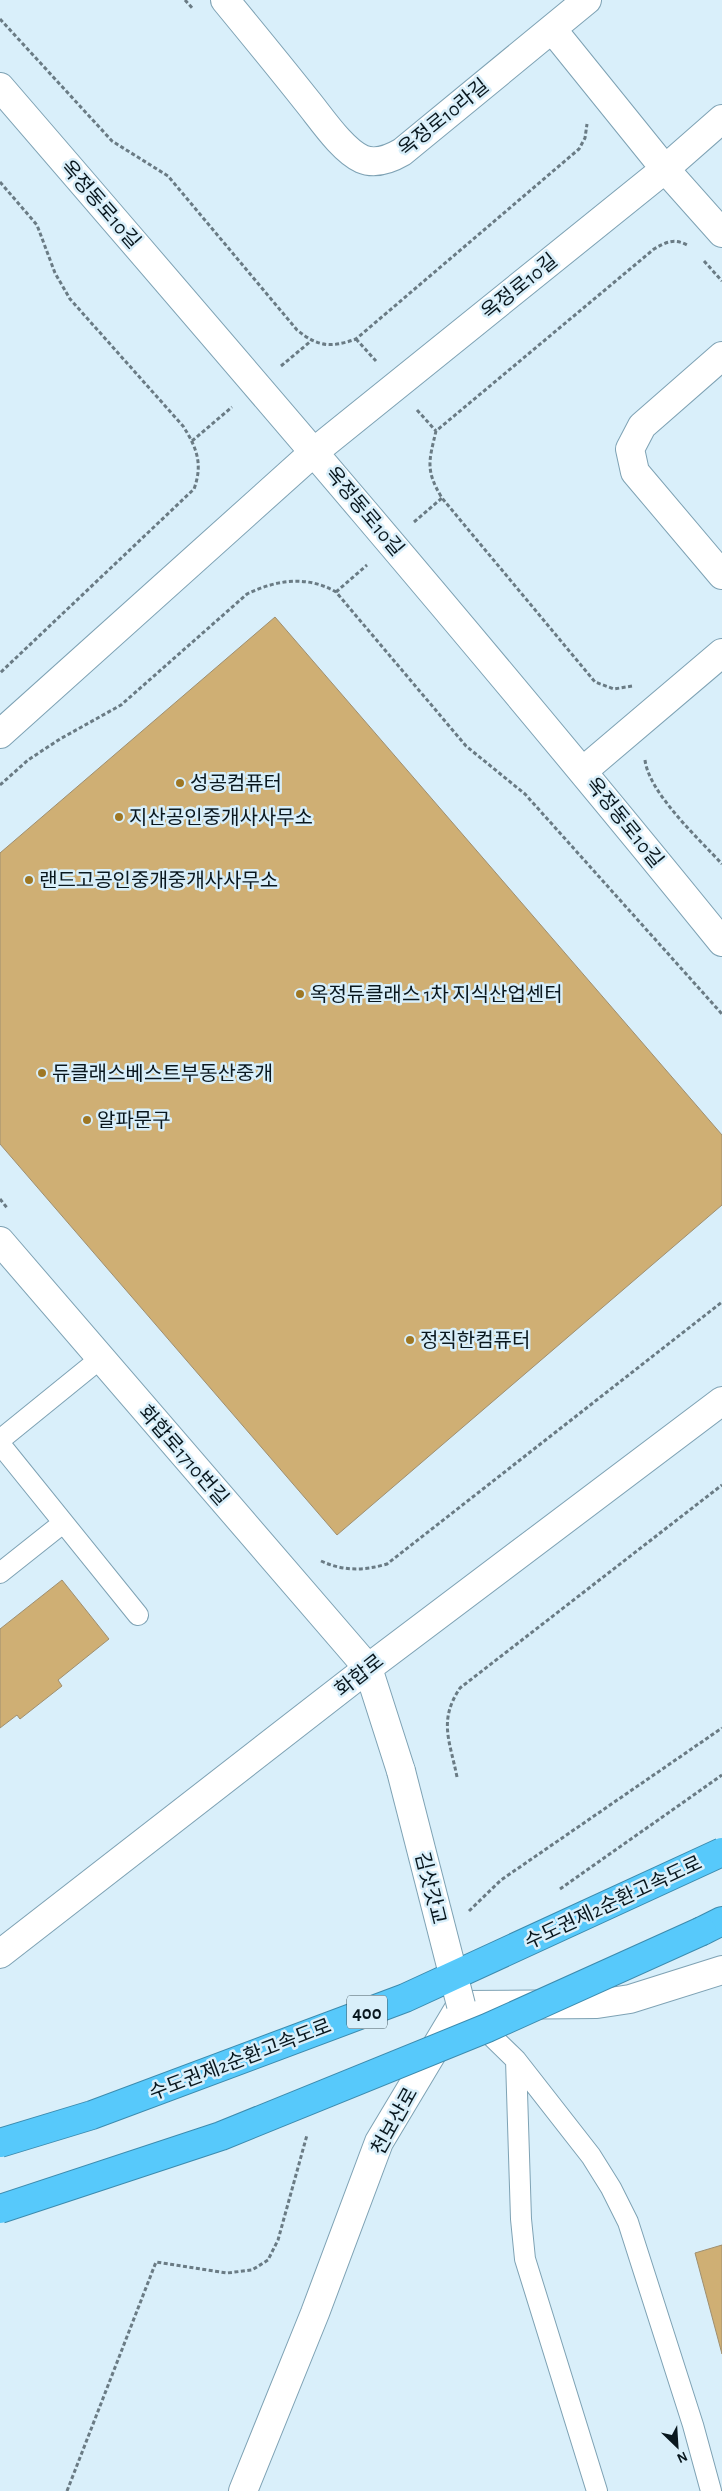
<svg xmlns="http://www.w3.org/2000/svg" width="722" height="2491" font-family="'Alegreya Sans','Noto Sans KR',sans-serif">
  <rect width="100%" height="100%" fill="#d9effa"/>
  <path fill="#cfaf74" stroke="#9f8f70" d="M275,617L722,1135V1205L337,1535L0,1144V853Z
    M62,1580L109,1639L58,1680L62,1686L20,1719L17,1715L0,1728V1629Z
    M722,2245V2354L695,2253Z"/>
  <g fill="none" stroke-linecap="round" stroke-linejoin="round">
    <g stroke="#7ea2b4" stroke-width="22">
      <path id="service" d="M0,1440L101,1358
        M0,1444L138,1615
        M0,1573L63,1523
        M476,2021L516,2060L591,2156L611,2188L628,2222L693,2425L711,2491
        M516,2060L521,2219L525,2259L597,2491"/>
    </g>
    <g stroke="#7ea2b4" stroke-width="30">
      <path id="minor" d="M225,0C253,34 280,67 307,101C321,118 342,150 362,159C376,165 390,159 402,152L587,0
        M552,29L665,169L722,233
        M0,87C244,370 487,652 722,942
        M722,356L642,426L630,449L635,472L722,575
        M0,734L314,452L665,169L722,119
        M583,771L722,653
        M0,1241L368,1668
        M461,2005L597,2004L630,1999L722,1970"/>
    </g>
    <g stroke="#7ea2b4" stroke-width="30">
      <path id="secondary" d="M368,1668L401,1771
        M0,1954L368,1668L722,1401
        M243,2491L315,2313L379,2142L461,2005"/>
    </g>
    <g stroke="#3c8bae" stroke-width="30">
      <path id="motorway" d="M702,1931L722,1921"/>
    </g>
    <path stroke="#6a7b84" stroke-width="3" stroke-dasharray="4 2.5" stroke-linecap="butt" d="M185,0L193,9
      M0,19L112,141L168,176L297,330C318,347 331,348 356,339L579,149L585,138L587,124
      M0,182L37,225L55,273L70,299L183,426C197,448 203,464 194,489L0,673
      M704,261L722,281
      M356,339L376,361
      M281,366L311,341
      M417,410L436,431
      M192,441L232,407
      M414,522L442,498
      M336,592L367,565
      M632,686L614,689L595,682L442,498C425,470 429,461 436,431L654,249C666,242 674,238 687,245
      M645,760C649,793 699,839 722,864
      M0,785L28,760L60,739L121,705L247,594C276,580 307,575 336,592L466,746L525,794L722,1014
      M0,1199L8,1209
      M321,1561C343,1571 363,1571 387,1564L722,1302
      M457,1777C450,1741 438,1721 460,1688L722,1485
      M560,1889L722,1775
      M469,1911L501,1880L722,1728
      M67,2491L156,2262L227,2273L252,2270L268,2260L278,2240L307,2135"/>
    <use href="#service" stroke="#fff" stroke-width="20"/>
    <use href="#minor" stroke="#fff" stroke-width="28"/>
    <use href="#secondary" stroke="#fff" stroke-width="28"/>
    <use href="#motorway" stroke="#57c9fb" stroke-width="28"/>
    <g stroke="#7ea2b4" stroke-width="30" stroke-linecap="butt">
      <path id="secondary-bridge" d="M401,1771L461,2005"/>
    </g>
    <g stroke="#3c8bae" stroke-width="30" stroke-linecap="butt">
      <path id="motorway-bridge" d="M0,2143L92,2115L405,1998L722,1852
        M0,2209L221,2136L487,2028L702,1931"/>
    </g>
    <use href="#secondary-bridge" stroke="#fff" stroke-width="28"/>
    <use href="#motorway-bridge" stroke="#57c9fb" stroke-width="28"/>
  </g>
  <g fill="#9e7724" stroke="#d9effa" stroke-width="2">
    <circle cx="180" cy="783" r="5"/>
    <circle cx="119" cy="817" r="5"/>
    <circle cx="29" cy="880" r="5"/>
    <circle cx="300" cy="994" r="5"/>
    <circle cx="42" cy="1073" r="5"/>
    <circle cx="87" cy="1120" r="5"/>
    <circle cx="410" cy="1340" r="5"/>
  </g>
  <g text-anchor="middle" stroke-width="5" stroke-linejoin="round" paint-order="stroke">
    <rect fill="#d9effa" stroke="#475860" stroke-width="1" x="347" y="1995.5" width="40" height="33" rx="4"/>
    <g font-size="19" font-weight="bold" fill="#09171e">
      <text x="367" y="2019">400</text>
    </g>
    <g font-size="20" fill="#09171e" stroke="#d9effa">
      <text transform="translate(443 117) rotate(-39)" y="7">옥정로10라길</text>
      <text transform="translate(101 204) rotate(49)" y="7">옥정동로10길</text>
      <text transform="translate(519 286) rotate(-39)" y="7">옥정로10길</text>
      <text transform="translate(365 511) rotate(50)" y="7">옥정동로10길</text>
      <text transform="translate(625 822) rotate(51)" y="7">옥정동로10길</text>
      <text transform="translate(184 1455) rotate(49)" y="7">화합로1710번길</text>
      <text transform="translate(359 1675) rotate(-38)" y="7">화합로</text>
      <text transform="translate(431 1888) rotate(76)" y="7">김삿갓교</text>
      <text transform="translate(613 1902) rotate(-25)" y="7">수도권제2순환고속도로</text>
      <text transform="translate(240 2059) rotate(-21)" y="7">수도권제2순환고속도로</text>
      <text transform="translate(394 2121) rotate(-61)" y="7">천보산로</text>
    </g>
    <g font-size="20" fill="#09171e" stroke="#d9effa" text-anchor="start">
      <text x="190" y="790">성공컴퓨터</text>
      <text x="129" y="824">지산공인중개사사무소</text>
      <text x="39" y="887">랜드고공인중개중개사사무소</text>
      <text x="310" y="1001">옥정듀클래스 1차 지식산업센터</text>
      <text x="52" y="1080">듀클래스베스트부동산중개</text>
      <text x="97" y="1127">알파문구</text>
      <text x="420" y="1347">정직한컴퓨터</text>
    </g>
  </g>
  <g transform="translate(677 2446) rotate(155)" stroke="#d9effa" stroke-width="4" paint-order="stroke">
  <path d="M0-4L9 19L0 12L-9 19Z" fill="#09171e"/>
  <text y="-8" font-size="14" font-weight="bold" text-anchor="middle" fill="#09171e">N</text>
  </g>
</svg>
